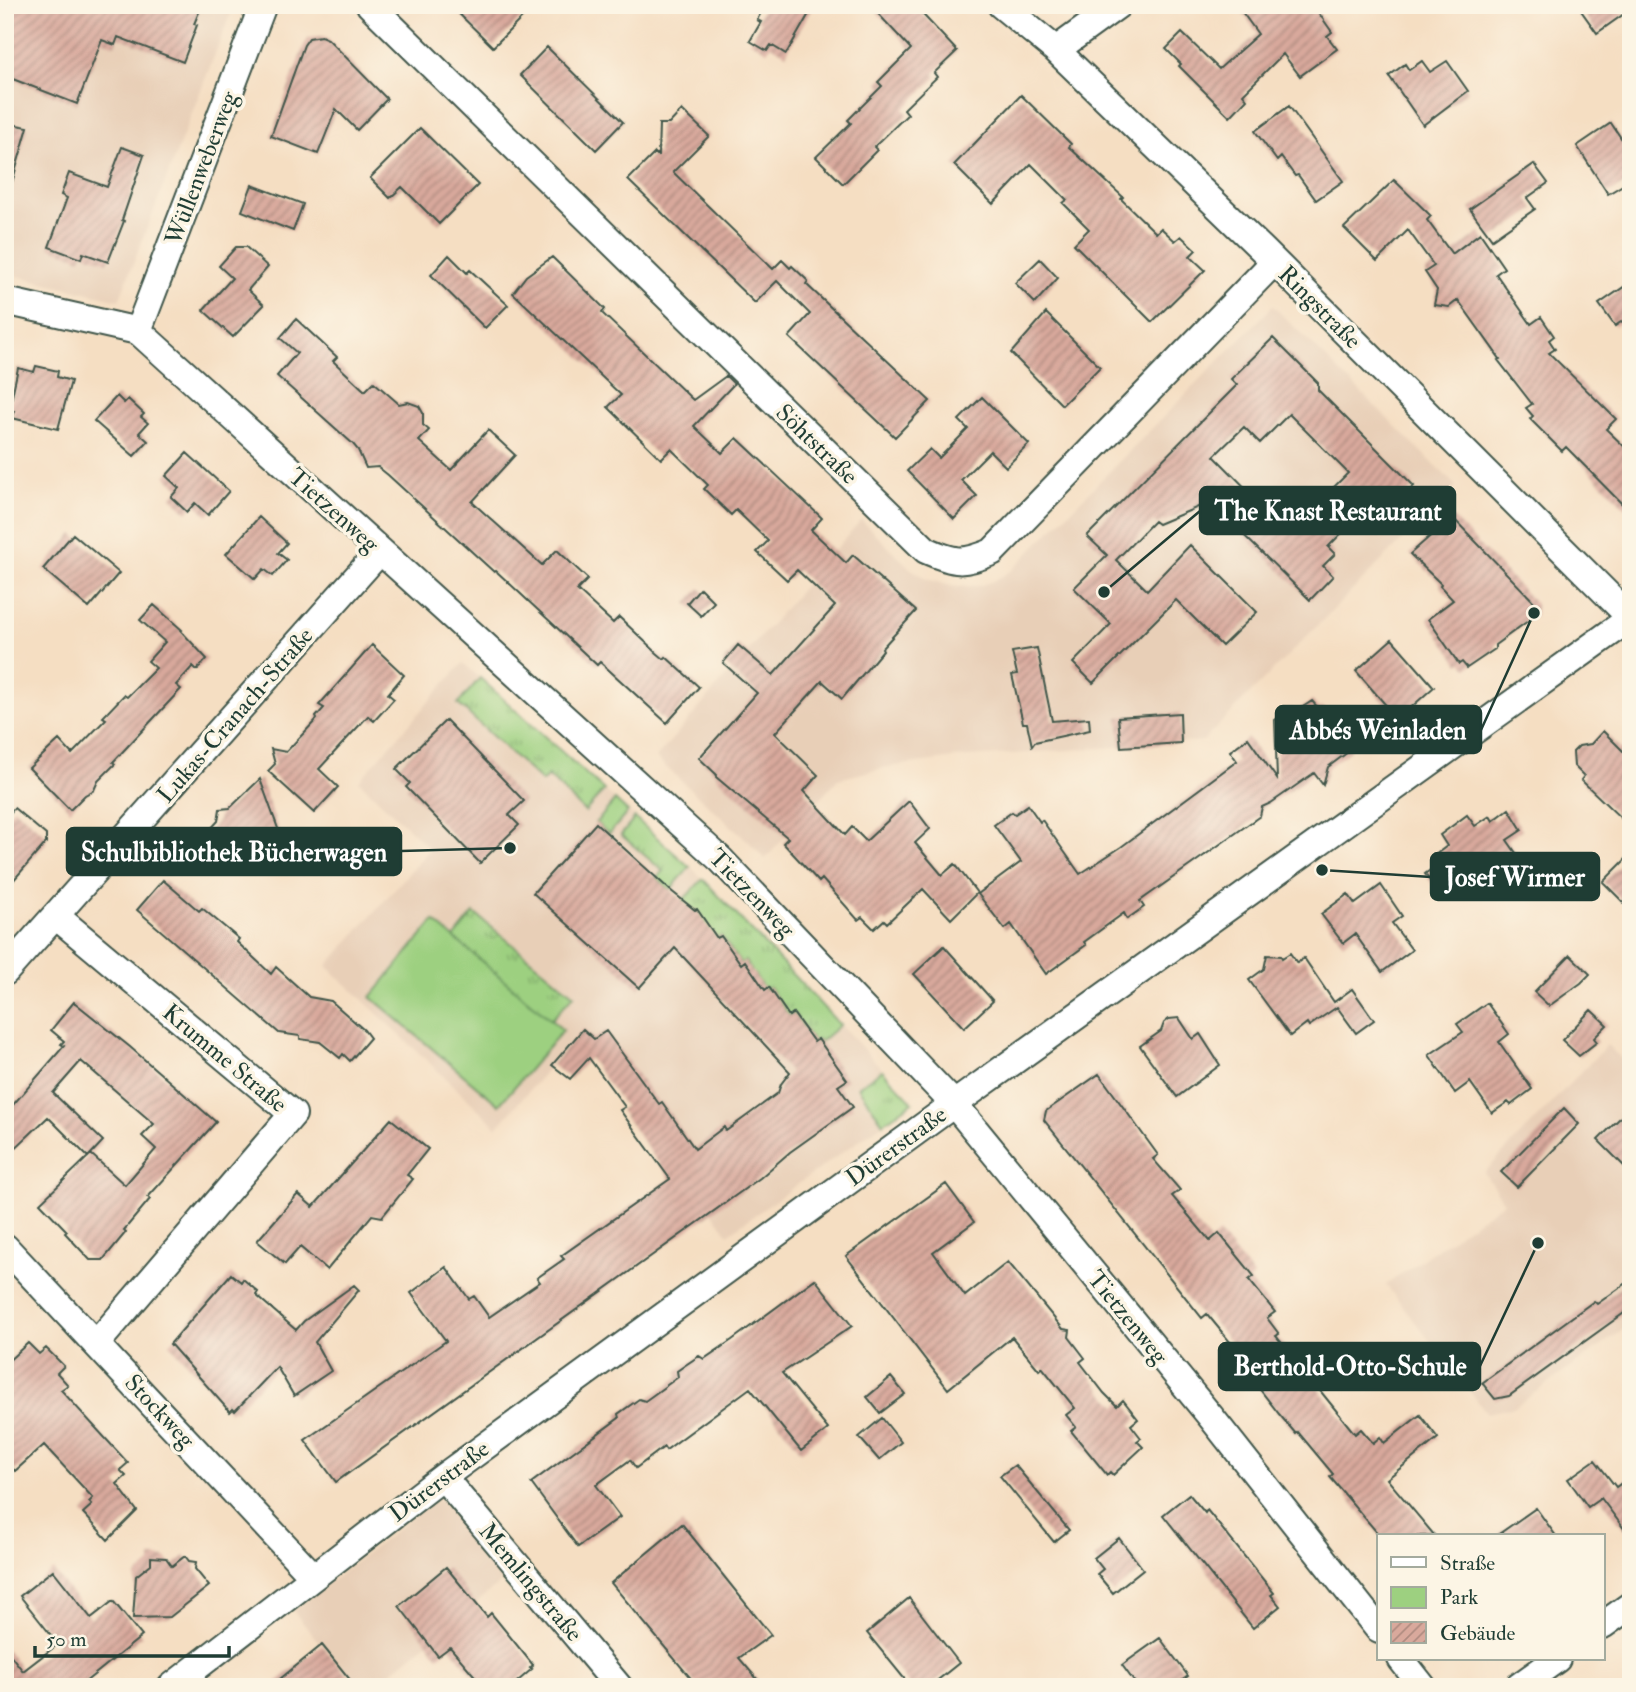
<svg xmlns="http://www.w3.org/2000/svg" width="1636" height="1692" font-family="'IM FELL Double Pica',serif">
  <defs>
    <pattern id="grass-tufts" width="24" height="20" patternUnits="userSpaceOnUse" patternTransform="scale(1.75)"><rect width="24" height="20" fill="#9dd080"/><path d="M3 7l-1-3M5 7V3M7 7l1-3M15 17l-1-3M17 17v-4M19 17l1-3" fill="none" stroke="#7faa6a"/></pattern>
    <pattern id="building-hatch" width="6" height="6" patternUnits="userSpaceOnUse" patternTransform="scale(1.75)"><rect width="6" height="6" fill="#d9a99c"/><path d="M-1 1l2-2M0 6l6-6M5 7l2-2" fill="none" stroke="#af8b80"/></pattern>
  </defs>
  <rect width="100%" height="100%" fill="#fcf5e5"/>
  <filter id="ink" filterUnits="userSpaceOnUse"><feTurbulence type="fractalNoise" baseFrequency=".0143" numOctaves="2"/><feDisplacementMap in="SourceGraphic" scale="14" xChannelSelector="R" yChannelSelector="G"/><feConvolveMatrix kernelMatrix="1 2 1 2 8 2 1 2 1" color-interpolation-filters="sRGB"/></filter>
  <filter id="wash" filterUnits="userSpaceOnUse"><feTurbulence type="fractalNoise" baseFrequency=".00686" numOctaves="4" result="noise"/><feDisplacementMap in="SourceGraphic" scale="28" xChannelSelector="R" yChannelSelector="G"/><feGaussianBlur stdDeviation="1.57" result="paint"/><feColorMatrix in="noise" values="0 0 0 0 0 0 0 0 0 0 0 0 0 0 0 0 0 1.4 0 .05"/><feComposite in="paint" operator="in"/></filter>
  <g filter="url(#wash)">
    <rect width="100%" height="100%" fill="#f5dec2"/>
    <path fill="#e8cfb7" d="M5,5H234L119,300L5,273Z
      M1273,306L1456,486L1203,741L954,758L887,767L838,779L765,859L748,841L656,758L861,520L910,568L926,579L955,587L979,586L996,580L1012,570Z
      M463,663L708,883L913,1102L728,1234L581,1031L497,1127L327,966L430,849L359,781Z
      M1607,1045L1631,1068V1324L1515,1407L1487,1413L1386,1285L1504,1202L1484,1173Z
      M439,1499L447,1501L510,1575L373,1687H356L293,1611L432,1502Z"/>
    <path fill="url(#grass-tufts)" stroke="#5e865a" stroke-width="2" d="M480,678L604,790L585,812L548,776L542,782L458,704Z
      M615,800L628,812L609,834L596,823Z
      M635,818L690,867L670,890L657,877L663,871L621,835Z
      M703,879L840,1025L820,1042L818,1039L814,1042L793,1013L789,1016L769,987L765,990L745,961L741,964L721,936L717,938L682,901Z
      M474,913L574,995L551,1020L454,938Z
      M882,1070L913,1102L883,1123L858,1087Z"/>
    <path fill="#9dd080" stroke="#5e865a" stroke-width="2" d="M434,921L563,1030L499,1105L371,997Z"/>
    <g id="blocks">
      <path fill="url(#building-hatch)" fill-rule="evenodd" d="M5,5H202L194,24L197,25L183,62L118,37L115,45L102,40L77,104L5,76Z
        M450,5H529L519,15L522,18L493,47Z
        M765,5H814L786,54L771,45L767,51L750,41L761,22L757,20Z
        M870,5H914L957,51L934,73L937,77L904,109L908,114L874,147L877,150L843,184L816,157L851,123L848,120L882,86L878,82L911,49Z
        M1237,5H1313L1332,32L1327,36L1337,49L1300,76L1283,54L1243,94L1247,99L1230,117L1179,66L1181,64L1166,49L1182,33L1219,69L1258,34Z
        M1577,5H1631V9L1597,33Z
        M321,36L328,39L387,99L357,130L336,109L318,154L271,136L304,45L309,38Z
        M547,47L623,122L596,150L520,75Z
        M1422,61L1430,72L1447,61L1468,91L1423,125L1389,76L1405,64L1409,70Z
        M1021,95L1071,144L1069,147L1123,197L1121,199L1156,233L1161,228L1175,241L1181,236L1196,250L1190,256L1205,270L1152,322L1074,244L1089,229L1063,203L1067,200L1031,164L993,204L954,165Z
        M1289,106L1343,181L1316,200L1298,175L1295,176L1281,157L1277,161L1255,131Z
        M682,110L709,136L673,172L773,269L782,260L790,268L792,266L808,281L806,284L930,401L895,437L789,337L810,314L777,281L755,303L628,180L655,153L658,156L659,124H669Z
        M5,123L28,127L11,186L5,185Z
        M1611,123L1631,153V180L1608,194L1577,146Z
        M420,128L478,185L439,224L402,187L390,198L370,178Z
        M122,147L144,155L122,220L124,221L108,262L83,253L81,259L49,247L67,198L61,195L69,173L107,187Z
        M1534,164L1548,183L1527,198L1535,209L1492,239L1470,209Z
        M1394,180L1431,216L1427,220L1452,254L1480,233L1504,268L1496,274L1531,324L1541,317L1554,336L1549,340L1555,349L1549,353L1616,419L1606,429L1631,453V513L1566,447L1562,451L1530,419L1533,416L1526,408L1532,404L1498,360L1500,359L1458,300L1449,307L1434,305L1437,290L1425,272L1434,266L1408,230L1377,261L1344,228Z
        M252,185L303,204L293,231L242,211Z
        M236,247H246L268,267L248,290L264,305L233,337L203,310L232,278L219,266Z
        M449,255L467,273L470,270L508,305L485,328L431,275Z
        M552,257L605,309L602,313L693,400L726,376L734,384L694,426L722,453L737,438L822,518L811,530L846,563L853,555L916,611L882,648L883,650L842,699L822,681L775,733L818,775L804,791L845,835L852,827L866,841L909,801L930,829L915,843L942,875L955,864L977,893L951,919L923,889L887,923L884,920L874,929L862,917L858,920L822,879L819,882L783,843L788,838L716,777L717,775L699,758L757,693L723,663L738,645L773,675L835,606L797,570L787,580L757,552L768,541L736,510L731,515L704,489L708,485L671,449L661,459L608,407L621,395L513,293L526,276Z
        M1040,259L1058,278L1035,303L1015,283Z
        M1631,282V315L1615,326L1599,304Z
        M1046,313L1100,367L1062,405L1011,353Z
        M296,319L337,357L333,361L365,391L374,382L399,404L408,402L419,406L423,413V425L429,430L419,441L451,470L488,430L515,455L472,502L542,565L557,550L588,579L577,590L613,623L619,617L657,653L664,659L666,657L699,687L667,723L600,662L597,665L496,571L494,572L388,475L378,467L366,468L358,450L353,444L277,376L297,353L280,338Z
        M1273,338L1318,383V390L1414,486L1390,510L1394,514L1377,532L1359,515L1328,547L1335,554L1323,566L1333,576L1310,600L1210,502L1158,524L1154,521L1116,560L1147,590L1190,545L1257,612L1222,646L1176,600L1093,683L1073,663L1111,624L1074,588L1107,555L1087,536L1237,385L1231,379ZM1289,414L1348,473L1289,532L1214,456L1244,427L1260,443Z
        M36,366L58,371L57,377L71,381L58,429L12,418L14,411L9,410L18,368L34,372Z
        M117,396L124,403L128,399L144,414L141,417L148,423L139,433L148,441L134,456L94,421Z
        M982,397L1029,444L1006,467L990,451L961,480L977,496L954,519L907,471L930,449L939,458L968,429L959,420Z
        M187,453L229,491L208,515L195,503L187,512L171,497L179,488L166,476Z
        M259,517L287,543L278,553L287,560L273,576L264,569L255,579L226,554Z
        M1452,517L1536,604V615L1495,645V649L1467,668L1462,662L1459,664L1428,619L1453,600L1440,586L1441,584L1410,554Z
        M73,534L119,573L89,608L43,569Z
        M700,588L714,602L701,616L687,603Z
        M154,605L182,630L181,631L207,659L197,670L193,666L176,685L181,689L113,762L115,764L98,781L94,790L85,795L70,810L29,768L59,740L72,754L106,719L103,717L124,695L127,697L156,668L148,661L165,642L140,620Z
        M1392,639L1434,687L1398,719L1356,671Z
        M372,645L404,675L388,694L394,699L374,721L368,716L319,769L338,787L314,813L268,771L275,764L271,749L286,752L317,719L316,717L324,708L319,705Z
        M1037,648L1052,721L1089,718L1090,730L1035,742L1032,746L1027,723H1023L1012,675L1017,674L1012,652Z
        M1312,701L1319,709L1323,707L1333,719L1336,717L1355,742L1348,752L1328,767L1323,785L1314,773L1271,803L1262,807L1260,816L1140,901L1144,907L1127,919L1124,913L1084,942L1086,945L1046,974L1011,924L1005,929L978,894L1021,862L994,825L1012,812L1015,814L1028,805L1040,822L1042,820L1080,874L1121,847L1237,761L1230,751L1248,738L1277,779L1275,720L1292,708L1295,712Z
        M1180,713L1181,743L1121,747L1118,717Z
        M446,720L524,801L509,815L519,825L480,863L406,787L410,783L396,769Z
        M1603,731L1631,759V828L1581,780L1584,776L1574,766L1573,752L1579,746L1591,744Z
        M260,779L285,848L271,845L248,869L208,832L218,821L220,809L230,808Z
        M14,808L46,835V843L5,890V819Z
        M1509,809L1522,830L1507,840L1516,853L1498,873L1478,885L1475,880L1470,884L1467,880L1454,889L1449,882L1437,890L1425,874L1437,865L1431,858L1447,846L1440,835L1467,815L1475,826L1490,816L1493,821Z
        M596,823L670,890L695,910L697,909L717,938L721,936L741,964L745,961L765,990L769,987L789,1016L793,1013L814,1042L818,1039L847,1080L838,1086L853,1107L790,1152L760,1178L336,1482L305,1440L446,1341L411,1293L446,1267L469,1299L474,1296L489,1317L540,1282L537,1278L564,1259L561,1256L670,1179L620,1110L625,1107L589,1058L570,1079L552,1065L583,1029L594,1039L606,1031L659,1104L662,1102L695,1149L724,1127L726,1131L778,1093L781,1084L790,1072L675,948L639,988L533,893Z
        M1631,854V910L1603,882Z
        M163,880L199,911L202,908L239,939L237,942L271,974L276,967L309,997L331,1001L364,1030L370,1038L350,1061L343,1054L340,1058L320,1042L300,1039V1036L279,1033L137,910Z
        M1381,885L1402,916L1392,923L1412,950L1382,972L1355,934L1343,943L1321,914L1348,894L1355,904Z
        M944,946L993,1001L964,1028L914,974Z
        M1290,953L1297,963L1304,958L1334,1002L1352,989L1374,1020L1356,1033L1337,1007L1309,1026L1307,1023L1290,1036L1249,980L1264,969L1267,955L1281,956L1282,958Z
        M1570,955L1590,974L1581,983L1549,1006L1534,992Z
        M74,1002L130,1047L216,1122L148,1197L150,1199L124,1230L126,1232L103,1260H90L65,1233L67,1231L40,1203L91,1154L125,1185L156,1149L142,1136L154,1124L81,1061L53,1093L103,1141L88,1157L48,1117L5,1158V1114L64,1046L61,1044L64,1041L51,1030Z
        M1487,1003L1509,1034L1499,1042L1532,1089L1511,1105L1508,1102L1492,1113L1470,1082L1455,1093L1429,1055L1463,1032L1457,1024Z
        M1591,1010L1607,1025L1594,1038L1597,1042L1579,1056L1562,1040Z
        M1179,1018L1193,1039L1200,1034L1220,1065L1177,1097L1140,1046L1161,1031L1164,1023L1169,1019Z
        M1099,1074L1158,1155L1153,1159L1180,1190L1172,1196L1210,1241L1219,1233L1254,1276L1249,1280L1275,1312L1267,1318L1279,1334L1276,1336L1355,1434L1361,1429L1373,1443L1380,1437L1384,1443L1420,1415L1438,1438L1387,1479L1435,1536H1380L1330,1477L1333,1474L1298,1432L1296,1434L1279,1414L1231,1352L1235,1348L1207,1314L1202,1318L1044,1120L1046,1111Z
        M1631,1107V1173L1598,1140Z
        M1564,1108L1579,1124L1517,1187L1501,1172Z
        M391,1119L428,1149L407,1175L413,1179L382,1217L372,1215L327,1270L300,1247L285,1264L257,1241L298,1194L313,1207Z
        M946,1184L974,1222L933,1252L965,1296L1008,1262L1063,1329L1070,1330L1069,1337L1085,1358L1080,1362L1104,1393L1117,1406L1123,1400L1138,1419L1131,1425L1141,1438L1137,1441L1143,1447L1113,1475L1110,1472L1107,1475L1071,1431L1076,1427L1066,1415L1075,1408L1042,1367L1039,1370L1012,1337L948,1389L846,1256Z
        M231,1274L241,1282L243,1279L258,1292L256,1295L296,1330L304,1321L354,1285L359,1290L315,1342L331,1371L294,1396L277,1367L235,1411L233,1409L230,1412L170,1344Z
        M815,1279L852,1326L782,1373L828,1429L801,1451L750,1388L666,1450L664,1447L636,1468L630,1460L596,1485L620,1517L578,1547L531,1483L619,1418L618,1414L639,1399L645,1401L678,1377L677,1371L684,1366L699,1356L704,1359L732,1340Z
        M1631,1280V1308L1509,1396L1495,1399L1482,1383L1594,1301L1597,1304Z
        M28,1343L39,1354L46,1348L64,1366L57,1373L68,1385L61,1390L128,1463L120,1470L126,1476L117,1484L137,1511L108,1540L83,1513L92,1505L89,1502L93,1498L44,1445L15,1471L5,1461V1364Z
        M891,1377L905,1394L880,1413L867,1397Z
        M882,1418L901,1442L879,1460L859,1437Z
        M1595,1460L1616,1487L1631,1476V1538L1601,1498L1588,1507L1568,1479Z
        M1015,1465L1069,1530L1054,1542L1000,1476Z
        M1189,1494L1205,1513L1207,1510L1274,1593L1271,1595L1280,1606L1253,1628L1163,1515Z
        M1536,1508L1556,1536H1496Z
        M682,1524L771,1635L739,1658L764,1687H698L611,1583Z
        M1119,1538L1143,1569L1113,1593L1097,1574L1103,1569L1094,1558Z
        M185,1556L189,1561L196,1562L195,1569L209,1586L170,1617L133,1618L136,1576L151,1564V1557L166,1558L172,1566Z
        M446,1567L487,1617L491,1613L533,1665L530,1668L532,1669L511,1687H484L450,1647L438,1656L399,1606Z
        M53,1570L91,1618L113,1601L142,1636L79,1687H5V1648L23,1671L58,1644L20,1596Z
        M909,1598L959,1663L929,1687H911L867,1633Z
        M1160,1638L1188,1676L1173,1687H1138L1122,1665Z
        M322,1645L356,1687H270Z"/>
    </g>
  </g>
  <g filter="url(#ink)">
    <use href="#blocks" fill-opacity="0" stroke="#3f5549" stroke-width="2"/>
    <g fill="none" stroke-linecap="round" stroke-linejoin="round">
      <g stroke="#3f5549" stroke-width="30">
        <path id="minor" d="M370,5L926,550C955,563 963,564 992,552L1274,262
          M1001,5L1056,50L1265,252L1631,618
          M1056,50L1118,5
          M5,301L138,331L721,860L954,1104L1211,1417L1379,1630
          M138,331L263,5
          M56,916L293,1114L97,1343
          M5,972L380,551
          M5,1247L313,1576
          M443,1477L619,1687
          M1603,1625L1631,1605
          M1401,1659L1423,1687
          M171,1687L443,1477L954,1104L1631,618
          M1518,1687L1557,1659"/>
      </g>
      <use href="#minor" stroke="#fff" stroke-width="26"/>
    </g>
  </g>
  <g text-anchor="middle" stroke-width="7" stroke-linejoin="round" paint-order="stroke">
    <g font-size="24" fill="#1f3d34" stroke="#fcf5e5">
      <text transform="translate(201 168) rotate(-69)" y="8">Wüllenweberweg</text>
      <text transform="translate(1320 307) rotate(45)" y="8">Ringstraße</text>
      <text transform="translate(817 444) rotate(44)" y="8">Söhtstraße</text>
      <text transform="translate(334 510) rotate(42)" y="8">Tietzenweg</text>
      <text transform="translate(235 715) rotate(-49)" y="8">Lukas-Cranach-Straße</text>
      <text transform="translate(752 893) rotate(46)" y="8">Tietzenweg</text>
      <text transform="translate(225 1058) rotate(40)" y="8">Krumme Straße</text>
      <text transform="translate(896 1146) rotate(-36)" y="8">Dürerstraße</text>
      <text transform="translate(1128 1317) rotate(51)" y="8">Tietzenweg</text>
      <text transform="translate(160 1411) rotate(47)" y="8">Stockweg</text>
      <text transform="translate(439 1481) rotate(-37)" y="8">Dürerstraße</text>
      <text transform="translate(531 1582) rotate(50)" y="8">Memlingstraße</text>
    </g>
  </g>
  <path fill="none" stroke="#1f3d34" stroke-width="2.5" d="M1104 592L1200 511M1534 613L1481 730M510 848L401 851M1322 870L1431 877M1538 1243L1480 1366"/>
  <g fill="#1f3d34" stroke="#fcf5e5" stroke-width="2.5">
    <circle cx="1104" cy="592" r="7"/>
    <circle cx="1534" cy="613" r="7"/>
    <circle cx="510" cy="848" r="7"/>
    <circle cx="1322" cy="870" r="7"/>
    <circle cx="1538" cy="1243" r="7"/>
  </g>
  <g fill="#1f3d34" stroke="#1f3d34" stroke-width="2.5">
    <rect x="1200" y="487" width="255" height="47" rx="7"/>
    <rect x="1276" y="706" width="205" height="47" rx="7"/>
    <rect x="67" y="828" width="334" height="47" rx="7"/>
    <rect x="1431" y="853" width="168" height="47" rx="7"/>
    <rect x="1219" y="1343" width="261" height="47" rx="7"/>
  </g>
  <g font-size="26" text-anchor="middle" font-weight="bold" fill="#fff">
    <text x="1328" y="520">The Knast Restaurant</text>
    <text x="1378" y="739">Abbés Weinladen</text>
    <text x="234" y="861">Schulbibliothek Bücherwagen</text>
    <text x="1515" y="886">Josef Wirmer</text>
    <text x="1350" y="1375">Berthold-Otto-Schule</text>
  </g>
  <rect width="1636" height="1692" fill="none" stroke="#fcf5e5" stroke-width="28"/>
  <rect x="1377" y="1534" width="228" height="126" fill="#fcf5e5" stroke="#a4ab9e" stroke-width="2"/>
  <rect x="1391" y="1557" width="35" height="10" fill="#ffffff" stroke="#a4ab9e" stroke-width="2"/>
  <text x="1440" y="1570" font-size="21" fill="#1f3d34">Straße</text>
  <rect x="1391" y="1587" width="35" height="21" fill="#9dd080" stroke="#a4ab9e" stroke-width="2"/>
  <text x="1440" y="1604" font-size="21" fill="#1f3d34">Park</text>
  <rect x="1391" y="1622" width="35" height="21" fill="url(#building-hatch)" stroke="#a4ab9e" stroke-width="2"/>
  <text x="1440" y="1640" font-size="21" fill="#1f3d34">Gebäude</text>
  <path d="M35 1646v10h194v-10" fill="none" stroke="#1f3d34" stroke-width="3.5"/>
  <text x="46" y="1646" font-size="21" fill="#1f3d34" stroke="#fcf5e5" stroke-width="5" paint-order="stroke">50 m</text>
</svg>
